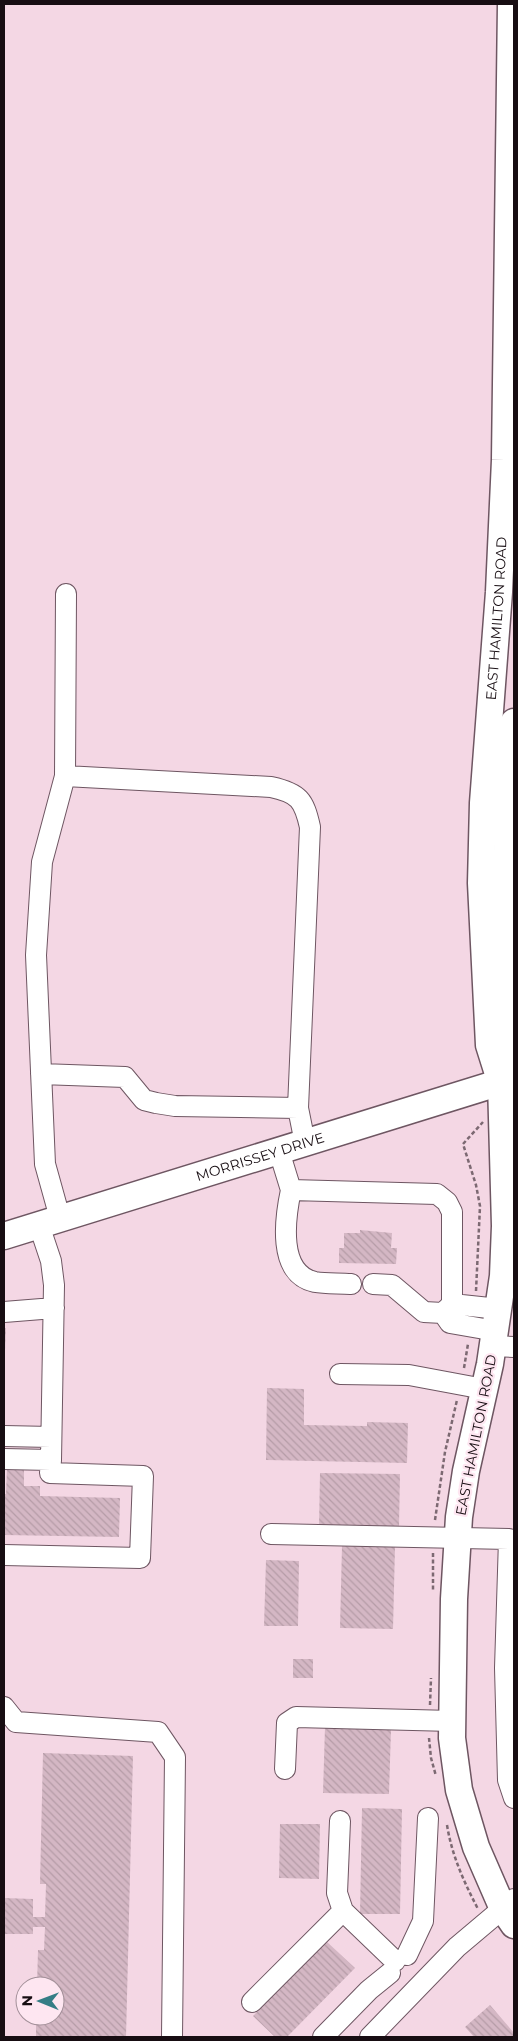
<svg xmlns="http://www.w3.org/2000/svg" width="518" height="2041" font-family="Montserrat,sans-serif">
  <defs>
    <pattern id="building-back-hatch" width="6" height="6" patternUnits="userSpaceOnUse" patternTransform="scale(1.25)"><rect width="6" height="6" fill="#d4b7c4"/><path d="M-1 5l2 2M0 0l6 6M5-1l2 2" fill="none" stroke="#b59ca7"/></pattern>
  </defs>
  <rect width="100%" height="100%" fill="#f4d7e4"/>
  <path fill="url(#building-back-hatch)" d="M360,1230L392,1233L391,1248H397L396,1264L339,1263V1248H344V1233H360Z
    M4,1328H6L5,1351H4Z
    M267,1388L304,1389V1425L367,1426V1422L408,1423L407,1463L266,1460Z
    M7,1468H24V1486H40V1496L120,1498L119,1537L4,1535V1494H6Z
    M320,1473L400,1474L399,1528L319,1526Z
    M342,1546L395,1547L393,1629L340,1628Z
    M266,1560L299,1561L298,1626H264Z
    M293,1659H313V1678H293Z
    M325,1727L391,1729L389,1794L323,1793Z
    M43,1753L133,1756L126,2037H36V2016H55V1986H37L38,1950H44L45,1927H33V1934H4V1898L33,1899V1917H45L46,1884H40Z
    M362,1808L402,1809L400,1914H360Z
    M280,1824H320L319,1879L279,1878Z
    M326,1941L355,1968L287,2037H275L253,2016Z
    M490,2005L514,2033L513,2037H474L465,2027Z"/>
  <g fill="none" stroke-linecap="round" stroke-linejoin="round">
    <g stroke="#6e5662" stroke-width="22">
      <path id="minor" d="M65,776L271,787C299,793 304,800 310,827L298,1108L305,1143
        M41,1074L125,1077L144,1100L156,1103L175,1106L298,1108
        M279,1151L291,1190L437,1194L447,1202L452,1212V1304
        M291,1190C285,1218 277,1274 315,1282C326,1284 339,1283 351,1284
        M60,1218L45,1164L36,955L42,862L65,776L66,594
        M373,1284L392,1285L424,1312L443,1313
        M4,1312L54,1308
        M496,1331L450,1323L443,1313L452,1304L499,1309
        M493,1346L514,1347
        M340,1374L409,1375L484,1389
        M4,1436L51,1437
        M4,1459L51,1460L54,1285L51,1261L39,1225
        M271,1534L509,1539L505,1668L508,1780L514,1798
        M4,1555L140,1558L143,1476L50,1473L51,1460
        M4,1707L16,1722L158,1732L175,1757L172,2037
        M285,1769L287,1723L296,1717L452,1721
        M340,1821L337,1893L343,1911L395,1961
        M407,1955L423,1921L428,1818
        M252,2002L343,1911
        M323,2037L369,1990L390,1973
        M370,2037L457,1947L514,1899"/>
    </g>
    <g stroke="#6e5662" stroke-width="29">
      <g id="major">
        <path d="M514,722L508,796L507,852V932L510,1031L501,1082L505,1226L503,1276L490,1364L466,1471L459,1517L454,1599L452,1738L459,1790L476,1847L503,1909L514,1925"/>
        <path id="s1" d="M500,1080L489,1045L481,883L483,803L499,592L505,460L511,4"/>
        <path id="s2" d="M4,1236L514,1078"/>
      </g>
    </g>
    <path stroke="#7c6972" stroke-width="2.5" stroke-dasharray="4 2.5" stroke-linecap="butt" d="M476,1291L480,1206L476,1185L463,1144L483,1122
      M464,1368L468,1344
      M435,1520L445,1452L457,1400
      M433,1553V1592
      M430,1705L431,1678
      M429,1738L431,1758L436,1776
      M447,1825C452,1856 464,1882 478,1909"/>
    <use href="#minor" stroke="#fff" stroke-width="20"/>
    <use href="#major" stroke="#fff" stroke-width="26"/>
  </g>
  <g text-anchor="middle" stroke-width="4.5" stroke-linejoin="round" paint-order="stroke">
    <g font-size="14" fill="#170d12" stroke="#fee6f1">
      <text dy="5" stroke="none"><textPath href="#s1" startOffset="464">EAST HAMILTON ROAD</textPath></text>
      <text dy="5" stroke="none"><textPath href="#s2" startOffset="268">MORRISSEY DRIVE</textPath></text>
      <text transform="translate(476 1435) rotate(-79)" y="5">EAST HAMILTON ROAD</text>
    </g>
  </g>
  <rect width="518" height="2041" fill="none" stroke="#170d12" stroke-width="10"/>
  <g transform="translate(40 2001) rotate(271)"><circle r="24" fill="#fee6f1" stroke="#a28f98"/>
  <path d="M0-4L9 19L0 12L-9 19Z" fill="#357d86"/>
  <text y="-8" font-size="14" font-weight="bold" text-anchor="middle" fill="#170d12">N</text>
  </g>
</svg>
